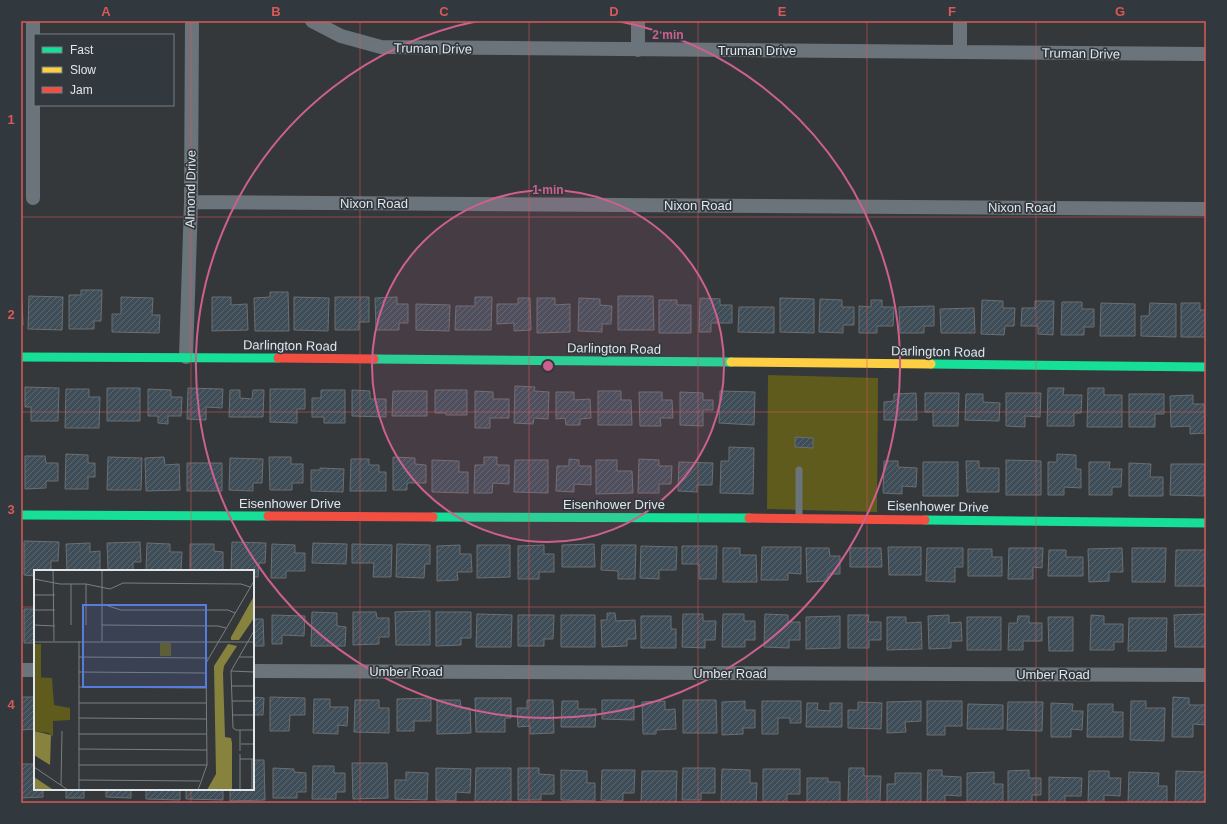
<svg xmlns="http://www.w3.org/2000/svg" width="1227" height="824" font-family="Helvetica,sans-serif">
  <defs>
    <pattern id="building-hatch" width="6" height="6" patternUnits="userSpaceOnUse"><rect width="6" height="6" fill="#3e4d57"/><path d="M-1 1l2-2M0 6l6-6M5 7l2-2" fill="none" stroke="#5a676f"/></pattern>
  </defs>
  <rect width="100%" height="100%" fill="#34383b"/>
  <path fill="#5f5b1c" d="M768,375L878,378L877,512L767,509Z"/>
  <path fill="url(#building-hatch)" stroke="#6c6f71" d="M81,290H102L101,321H94V329H69V295H81Z
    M270,292H288L289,331H255L254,298L270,297Z
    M29,296L63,297L62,330L28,329Z
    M618,296H653L654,330H618Z
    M121,297L153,298L152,315H160L159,333L112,332V314H121Z
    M212,297H231V305L247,304L248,330L212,331Z
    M294,297L329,298L328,331L294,330Z
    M335,297H369V322H359V330H335Z
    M397,297V304H408V323H399V330H376L375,298Z
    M475,297H492L491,330H455L456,306H475Z
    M518,298H530L531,330L514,331V323L497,324V304H518Z
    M537,298H555V305L570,304V332L537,333Z
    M579,298L600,299V305L612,306L611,324H602V332L578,331Z
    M700,298L720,299V305H732V323H711V332H699Z
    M780,298L814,299V333L780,332Z
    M820,299L842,300V307H854V325H843V333L819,332Z
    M659,300H677V305H691V333H659Z
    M871,300H882V307H894L893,326H877V333H859V306L871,307Z
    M982,300L1003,301V308H1015L1014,326H1005L1004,335L981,334Z
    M1035,301H1054L1053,335L1038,334V326H1021L1022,308H1035Z
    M21,302H22L23,325H21Z
    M1062,302H1082V309H1094V327H1084V335H1061Z
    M1101,303L1135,304V336H1100Z
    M1150,303L1176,304V337L1141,336V316H1149Z
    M1181,303H1200V310H1206V337H1181Z
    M416,304L450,305L449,331L416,330Z
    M934,306V326H924V333H900L899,307Z
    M739,307H774V333L738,332Z
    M974,308L975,333H941L940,309Z
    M515,386L535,387L534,391L549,392L548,419L534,418L533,424L514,423Z
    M25,387L59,388L58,421H31V407H25Z
    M107,388H140V421H107Z
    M188,388L223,389L222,408L206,407V420L187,419Z
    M1048,388H1064L1063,395H1082L1081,413H1074V426H1047Z
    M1088,388H1104V395H1122V427H1087Z
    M66,389H89V397H100L99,428H65Z
    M148,389L171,390V397H182L181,416H168V424L158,423V416H148Z
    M270,389H305V409H297V423L270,422Z
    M230,390H240V398L252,399L253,390H264L263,417H229Z
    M321,390H345V423H324V417H312V398H321Z
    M352,390L370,391V399H386V417L352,416Z
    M435,390H467V415H446V413H435Z
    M393,391H427V416H392Z
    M475,391L493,392V399H509V418H490V428H475Z
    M598,391H621V400H631L632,425H598Z
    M720,391L755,392L754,425L719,423Z
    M556,392H574V400L590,399L591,418L580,419V425H566L565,418L556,419Z
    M639,392H662V400H672L673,418H660L661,426H640Z
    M680,392L703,393V400H713V410H703V426L680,425Z
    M916,393L917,420H884V402L894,401V394Z
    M925,393H959L958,426H933V412H925Z
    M1006,393H1041L1040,417L1025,416V427L1006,426Z
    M966,394H983V402L1000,403L999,421L965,420Z
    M1129,394H1164V414H1155V427H1129Z
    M1193,395V404H1204L1205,433L1190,434V426L1171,427L1170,396Z
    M795,437L813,438V448L795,447Z
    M729,447L754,448L753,494L720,493L721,461H729Z
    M66,454L88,455V463H95V477H88V489H65Z
    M1057,454L1076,455V469H1081V488L1064,487V495H1048V462H1057Z
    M25,456H45L46,463H58V481H46V488L25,489Z
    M108,457L142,458L141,490H107Z
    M164,457L165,465L179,464L180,490L146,491L145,458Z
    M269,457H291V464H303V483H292V490H270Z
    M393,457L415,458V464L426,465V483H407V490H393Z
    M484,457H497V465H509V484L493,483L492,493H474L475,465H484Z
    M230,458L263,459L262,483H253V491L229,490Z
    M351,459H369V465H379V472H386V491H350Z
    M569,459L579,460V466H591V485L574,484V492L556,491L557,466H569Z
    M639,459L659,460V466H672L671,484H659V493H638Z
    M432,460L459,461V472H468V493L432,492Z
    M515,460H548V493L514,492Z
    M596,460H617V471H632L633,493L596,494Z
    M1006,460L1041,461V495H1006Z
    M884,461H898V467L917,468L916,487L902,486V494L883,493Z
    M966,461H979V468H999V492H967Z
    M679,462L713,463L712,485H697V492L678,491Z
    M923,462H958V496H923Z
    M1089,462H1110L1109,469H1122L1121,487H1112V495H1089Z
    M187,463H222V491H187Z
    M1129,463L1151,464L1150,477H1163V496H1129Z
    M1171,464H1205L1204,496L1170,495Z
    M320,468L344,469L343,492L311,491V470H320Z
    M24,541L59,542L58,561H51V571H35V576L24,575Z
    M140,542L141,562H133V571H108L107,543Z
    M232,542L266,543L265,563H259L258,577H253V571H231Z
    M90,543V552L100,551V570L67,571L66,544Z
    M147,543L170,544V552H182L181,570L169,569V571L146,570Z
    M313,543L347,544L346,564L312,563Z
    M190,544H214V551L223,552V570L190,571Z
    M272,544L295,545V553H305V571H286V578H271Z
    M352,544L392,545L391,577H373L374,563H352Z
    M397,544L430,545V564H425L424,578L396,577Z
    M594,544L595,567H562V545Z
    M460,545V554H471L472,572H457L458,580L437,581V546Z
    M477,545H510V577L477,578Z
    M544,545V554H554V572H539V579H518V546Z
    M602,545H636L635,579H618V571L601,570Z
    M641,546L677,547L676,570H659V579L640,578Z
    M682,546H717L716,579H699V564H682Z
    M762,547H801V574L788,573V580H761Z
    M888,547H921V575H889Z
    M723,548H740V555H756L757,582H723Z
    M806,548H829L830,556H840V574H828V581L807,582Z
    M850,548H881L882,567H850Z
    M927,548H963V567H955V582L926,581Z
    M1009,548H1043L1042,568L1033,567V579H1008Z
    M1122,548L1123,572H1109V581L1089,582L1088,549Z
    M1132,548H1166L1165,582H1132Z
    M968,549H992V557H1002V576H968Z
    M1049,550H1066V557H1083V576H1048Z
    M1176,550H1206V586H1175Z
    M24,609H35V643H24Z
    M430,611V645H396L395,612Z
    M312,612L337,613V626L346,627L345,646H311Z
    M353,612H376L377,618H389V637H379V644L353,645Z
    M436,612H471V638H461V645L436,646Z
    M607,613H615L616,621L635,620L636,639H627V646L602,647L601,620H607Z
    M477,614L512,615L511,647H476Z
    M683,614H703V621H716L715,640H705V648L682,647Z
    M723,614H744V621H755V640H745V647H722Z
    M765,614L788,615V622H800V640H789V648L764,647Z
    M1206,614V647H1175L1174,615Z
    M272,615L305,616L304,636L282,635V644H272Z
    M518,615H554L553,639H544V646H518Z
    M561,615H595V647H561Z
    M848,615H869L868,622H881V640H869V648H848Z
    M949,615V623L961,622L962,641H951V648L929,649L928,616Z
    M1091,615L1104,616V624H1123V642H1114V650H1090Z
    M641,616H671V629H676V648H641Z
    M840,616V648L806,649V617Z
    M1018,616H1029V623H1042V641H1023V650H1008L1009,623H1017Z
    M887,617H906V623L921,622L922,649L887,650Z
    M967,617H1001V650H967Z
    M1048,617H1073V651H1049Z
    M1129,618H1167L1166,651H1128Z
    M253,619H263L264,646H253Z
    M21,697H35V729L21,730Z
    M253,697L264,698L263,715H253Z
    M270,697L305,698V715H290L289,731H270Z
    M1173,697L1189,698V705H1206V725L1193,724V737H1172Z
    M431,698V721H414V731H397V699Z
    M475,698H511V718H505V732H476Z
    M314,699H330V707H348L347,726L338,725V734L313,733Z
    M355,700H379V708H389V733L354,732Z
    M437,700H460L461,708H470L471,733L437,734Z
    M527,700H553L554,733L530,734V726L518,727L517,708H527Z
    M602,700H634V720L602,719Z
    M683,700H716L717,733H683Z
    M562,701H578V709H596L595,727H561Z
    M665,701V710L675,709L676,729L656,730V734H643L642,702Z
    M745,701V710H755V728H743V734L722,735V702Z
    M762,701H801V723H790V718H778V734H762Z
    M921,701V721L905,722L906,732L887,733V702Z
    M927,701H962V726H945V735H927Z
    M1131,701H1146V708H1165L1164,741L1130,740Z
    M858,702L882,703L881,729L848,728V710H858Z
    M1008,702H1043L1042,731L1007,730Z
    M807,703H818L817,710L830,711V703H842V727H806Z
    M1051,703L1073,704L1072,711H1083L1082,730L1071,729V737H1051Z
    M968,704L1003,705V729H967Z
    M1088,704H1113V712H1123V737H1087Z
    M253,760H264L265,800L230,801V789H253Z
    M352,763H387L388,798L353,799Z
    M21,764H35V789L60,790H43V797L22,798Z
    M313,766H334V773H345V792H336V799H312Z
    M273,768L294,769V772L306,773V792H297V798H273Z
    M436,768L471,769L470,793L456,792V801L436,800Z
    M476,768H511V802H475Z
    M518,768H539V774L554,775V794H541V800H518Z
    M683,768H715V793H701V800H682Z
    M849,768H864V776H881L880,801H848Z
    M722,769L750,770V783H757L756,803H721Z
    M763,769H800V794H787V802H763Z
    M561,770L587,771V783H595V801L561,800Z
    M602,770H635L634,793H623V801L601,800Z
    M928,770H942V776L961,777V796L945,795V803H927Z
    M1029,770V778H1041V795H1032V803H1008V771Z
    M642,771H677L676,803H641Z
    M1089,771H1109V778H1121L1120,796L1104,795V803H1088Z
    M1176,771L1206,772V803H1175Z
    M406,772L428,773L427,800L395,799V780H406Z
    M994,772V784H1003V803H967V773Z
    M1129,772L1159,773L1158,786H1167V803H1128Z
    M895,773H921V803H887V784H895Z
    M1049,777L1082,778L1081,796H1065V803H1049Z
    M807,778H828V782H840V803H807Z
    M66,789H99V790H84V798H66Z
    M106,789H139L131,790V798L106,797Z
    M146,789H180V800L146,799Z
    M186,789H223V800L186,799Z"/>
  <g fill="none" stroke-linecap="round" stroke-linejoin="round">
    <path stroke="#6c747b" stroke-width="7" d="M799,470V517"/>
    <path stroke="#6c747b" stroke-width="14" d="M312,21L341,36L381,47L1206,54
      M638,21V50
      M960,21V51
      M33,198V21
      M191,202L1206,209
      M186,357L191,202L192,21
      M21,670H35
      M253,671L1206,675"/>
    <path stroke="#16e098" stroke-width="9" d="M21,357L278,358
      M374,359L731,362
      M931,364L1206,367
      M21,515L268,516
      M433,517L749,518
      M925,520L1206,523"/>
    <path stroke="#ffcf43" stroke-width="9" d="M731,362L931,364"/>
    <path stroke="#f24e42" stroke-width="9" d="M278,358L374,359
      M268,516L433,517
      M749,518L925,520"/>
  </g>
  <path fill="none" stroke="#d95858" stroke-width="1" stroke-opacity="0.55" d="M191,21V571M360,21V803M529,21V803M698,21V803M867,21V803M1036,21V803M21,217H1206M21,412H1206M21,607H35M253,607H1206M191,789V803"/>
  <circle cx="548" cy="366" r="176" fill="#cd608d" fill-opacity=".12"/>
  <g fill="none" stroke="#cd608d" stroke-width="2">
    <circle cx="548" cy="366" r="176"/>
    <path d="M618 21A352 352 0 1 1 478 21"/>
  </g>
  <g text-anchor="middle" stroke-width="3.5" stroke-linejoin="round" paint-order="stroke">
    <g font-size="13" fill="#e1e6e9" stroke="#31383e">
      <text transform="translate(433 48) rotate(1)" y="5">Truman Drive</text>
      <text x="757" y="55">Truman Drive</text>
      <text transform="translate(1081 53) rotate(1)" y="5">Truman Drive</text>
      <text transform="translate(190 189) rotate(-89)" y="5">Almond Drive</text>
      <text x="374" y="208">Nixon Road</text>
      <text x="698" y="210">Nixon Road</text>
      <text x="1022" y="212">Nixon Road</text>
      <text transform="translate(290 345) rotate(1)" y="5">Darlington Road</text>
      <text transform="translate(614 348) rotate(1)" y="5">Darlington Road</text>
      <text transform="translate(938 351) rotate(1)" y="5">Darlington Road</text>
      <text x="290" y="508">Eisenhower Drive</text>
      <text x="614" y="509">Eisenhower Drive</text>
      <text transform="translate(938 506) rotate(1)" y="5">Eisenhower Drive</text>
      <text x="406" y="676">Umber Road</text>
      <text x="730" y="678">Umber Road</text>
      <text x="1053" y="679">Umber Road</text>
    </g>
  </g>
  <g transform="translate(34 570)">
    <rect width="220" height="220" fill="#34383b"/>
    <path d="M126,73H137V86H126Z" fill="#5f5b1c"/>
    <path d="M0,107L18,108L20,135L36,138V150L19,151V167L15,163L0,161Z" fill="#5f5b1c"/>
    <path d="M0,74H7V108L0,107Z" fill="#5f5b1c"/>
    <path d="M220,26V48L205,70H197V67ZM194,74L203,76L190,96L189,103L191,167L197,168L198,173V220H173L182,204L180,96ZM0,161L17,165L16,195L0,185ZM0,207L18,219L19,220H1Z" fill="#87833e"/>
    <path fill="none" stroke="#797e81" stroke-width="1" d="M19,0L20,71M0,9L26,14H52L76,19L89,13L207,14L216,17M0,25H21M68,34L87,40H194L201,43M0,40H21M0,55L21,56M37,55V14M52,55V14M68,55L184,56L192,58M220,61L197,101L199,158L202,160H220M68,71V0M0,72H220M45,87L174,88M205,87H220M197,101L220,102M45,102L172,103M197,116H220M45,117L172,118M198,131H220M45,133H172M198,145H220M45,148L172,149M206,160V181M45,164H172M207,174H220M45,179L173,180M206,184V220M206,189H220M218,189V220M45,195H173M0,197L34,220M45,210L166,211M27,215L28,161M45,220V71M164,220L173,195L172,93L220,11"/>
    <path fill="#587cdd" fill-opacity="0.15" stroke="#587cdd" stroke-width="2" d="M49,35H172V117H49Z"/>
    <rect width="220" height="220" fill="none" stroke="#e1e6e9" stroke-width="2"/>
  </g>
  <circle cx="548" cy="366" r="6" fill="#cd608d" stroke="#31383e" stroke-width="2"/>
  <g font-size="12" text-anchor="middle" font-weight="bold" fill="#cd608d" stroke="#31383e" stroke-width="3.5" stroke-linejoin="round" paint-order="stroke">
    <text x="668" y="39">2 min</text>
    <text x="548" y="194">1 min</text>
  </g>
  <rect width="1227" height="824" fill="none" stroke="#31383e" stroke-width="44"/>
  <rect x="34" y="34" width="140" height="72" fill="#31383e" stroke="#777e82"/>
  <rect x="42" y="47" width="20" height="6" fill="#16e098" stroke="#777e82"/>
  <text x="70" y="54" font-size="12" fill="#e1e6e9">Fast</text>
  <rect x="42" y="67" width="20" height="6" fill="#ffcf43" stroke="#777e82"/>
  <text x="70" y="74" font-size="12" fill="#e1e6e9">Slow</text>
  <rect x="42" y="87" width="20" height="6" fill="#f24e42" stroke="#777e82"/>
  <text x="70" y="94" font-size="12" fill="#e1e6e9">Jam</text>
  <rect x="22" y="22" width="1183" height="780" fill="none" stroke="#d95858" stroke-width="1.5"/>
  <g font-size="13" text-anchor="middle" font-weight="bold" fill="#d95858">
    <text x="106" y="16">A</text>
    <text x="276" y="16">B</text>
    <text x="444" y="16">C</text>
    <text x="614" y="16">D</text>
    <text x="782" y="16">E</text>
    <text x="952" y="16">F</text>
    <text x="1120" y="16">G</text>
    <text x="11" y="124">1</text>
    <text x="11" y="319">2</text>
    <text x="11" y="514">3</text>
    <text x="11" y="709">4</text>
  </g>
</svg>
